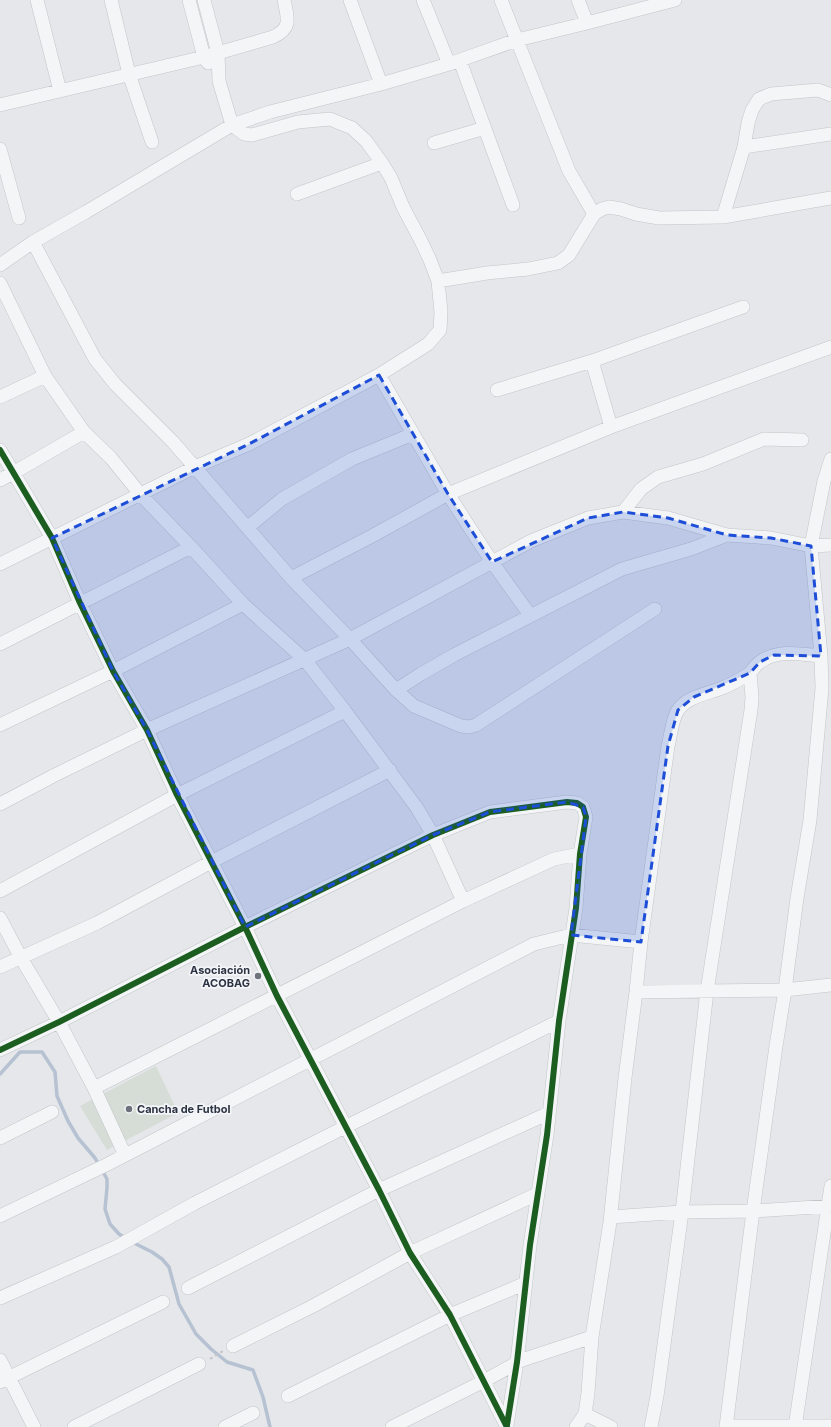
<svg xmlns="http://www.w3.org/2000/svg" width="831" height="1427" font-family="Inter,sans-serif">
  <rect width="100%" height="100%" fill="#e5e7ea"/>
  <path fill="#d5ddd6" d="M156,1066L178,1113L107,1150L80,1106Z"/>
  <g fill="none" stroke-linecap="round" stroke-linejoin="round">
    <path stroke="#b6c2d2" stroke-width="3.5" d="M0,1074L20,1052H42L55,1072L57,1096L68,1121L78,1138L95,1158L107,1179V1188L105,1209L110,1224L119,1234L125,1238
      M132,1242L152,1252L162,1259L169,1267L179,1304L196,1334L211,1349L227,1362L253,1370L263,1397L270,1427"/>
    <g stroke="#c3c5c8" stroke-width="14">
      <path id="minor" d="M37,0L60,91
        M111,0L129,74L152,142
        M189,0L204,57L208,63
        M350,0L381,84
        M423,0L449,64
        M501,0L569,171L594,214
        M578,0L587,23
        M460,61L513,205
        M0,105L204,57L273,37C292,28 288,19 284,0
        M434,143L485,128
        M744,147L831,134
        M0,149L19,218
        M297,194L382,163
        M723,217L744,147L748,123L752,110L759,99L771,94L818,90L831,95
        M33,242L95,359L115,384L173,442L291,578L350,639L396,690L414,706L461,726L469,727L476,725L655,609
        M0,265L33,242L86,212L232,125L270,112L381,84L449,64L517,40L587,23L675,0
        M438,281L487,273L528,269L558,263L569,255L594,214L602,209L609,207L621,209L636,214L659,218L723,217L831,198
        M0,283L45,376L84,432L111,458L141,495L191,547L243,604L305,660L345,711L417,808L433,835L463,901
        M592,361L611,427
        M379,375L448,494L492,562L530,615
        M497,390L592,361L743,307
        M0,397L45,376
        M0,450L52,538L80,603L113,671L147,730L177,795L245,927L277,996L379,1190L410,1253L450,1315L507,1427
        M0,480L13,473L84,432
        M623,512L641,489L658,477L703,464L764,439L802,440
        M248,527L282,499L352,459L413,434
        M0,564L195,467L249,444L379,375L428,344L440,330L441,312L438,281L430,260L421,241L403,207L391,178L382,163L366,141L352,128L330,119L298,122L252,135L244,134L232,125L219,81L218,53L204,0
        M291,578L372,536L448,494L611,427L831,347
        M0,644L191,547
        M396,690L421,674L454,655L622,569L691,549L727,535
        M0,725L113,671L243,604
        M0,804L55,775L147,730L350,639L531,541L588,518L623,512L668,518L727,535L771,538L811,546L831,545
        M0,891L177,795L345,711
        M0,918L21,958L59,1022L94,1088L463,901L554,859L580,854
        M0,967L97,923L211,862L390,770
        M636,992L785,990L831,985
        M0,1050L59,1022L245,927L433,835L490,812L567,802L577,803L583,807L586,817L580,854L576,908L559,1021L547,1135L530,1245L517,1362L507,1425
        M94,1088L125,1155
        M0,1138L52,1112
        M0,1216L108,1164L534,944L571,935L641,942
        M611,1217L682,1212L753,1211L831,1206
        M188,1288L379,1190L549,1113
        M0,1298L116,1247L195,1203L345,1127L559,1021
        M233,1346L313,1306L410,1253L537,1194
        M0,1360L34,1427
        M0,1382L163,1302
        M288,1396L450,1315L526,1283
        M726,1426H831
        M74,1427L199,1364
        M225,1427L253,1413
        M392,1427L484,1381L522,1360L592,1337
        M576,1427L585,1414
        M611,1427L585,1414L588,1393L592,1337L610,1222L625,1078L636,992L641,942L668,746C671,735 672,719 678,710C688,696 707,694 722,688C732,684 741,679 750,673
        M651,1427L657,1396L682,1212L707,991L751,710L752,697L750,673C753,670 756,664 760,662C777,649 802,654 821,656
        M726,1427L753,1211L776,1046L785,990L797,898L810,820L822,688L821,656L811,546L824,481L831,459
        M795,1427L831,1186"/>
    </g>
    <path stroke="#c4c5c9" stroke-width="2" stroke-dasharray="3 3" stroke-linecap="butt" d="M210,1359L223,1351"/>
    <use href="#minor" stroke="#f4f5f6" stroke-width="13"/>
    <g stroke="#f3f5f8" stroke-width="8">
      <path id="cycleway" d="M0,450L52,538L80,603L113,671L147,730L177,795L245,927L277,996L379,1190L410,1253L450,1315L507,1427
        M0,1050L59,1022L245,927L433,835L490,812L567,802L577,803L583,807L586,817L580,854L576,908L559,1021L547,1135L530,1245L517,1362L507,1425"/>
    </g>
    <use href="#cycleway" stroke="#1b5e20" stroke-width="6"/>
  </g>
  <path fill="#1d4ed8" fill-opacity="0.2" stroke="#1d4ed8" stroke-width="3" stroke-dasharray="8 5" stroke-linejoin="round" d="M379,375L448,494L492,562L588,518L623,512L668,518L727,535L771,538L811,546L821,656L774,655L760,662L750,673L694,697L678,710L668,746L641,942L571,935L586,817L583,807L567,802L490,812L433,835L245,927L147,730L113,671L52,538L249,444Z"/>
  <g fill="#6d727d" stroke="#f3f5f8" stroke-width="1.5">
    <circle cx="258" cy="976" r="4"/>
    <circle cx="129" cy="1109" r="4"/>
  </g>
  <g text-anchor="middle" stroke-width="3.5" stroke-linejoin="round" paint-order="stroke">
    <g font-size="11" font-weight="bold" fill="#2c3342" stroke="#f3f5f8" text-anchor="end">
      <text x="250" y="974">Asociación<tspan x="250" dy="13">ACOBAG</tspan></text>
      <text x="137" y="1113" text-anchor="start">Cancha de Futbol</text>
    </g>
  </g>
</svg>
